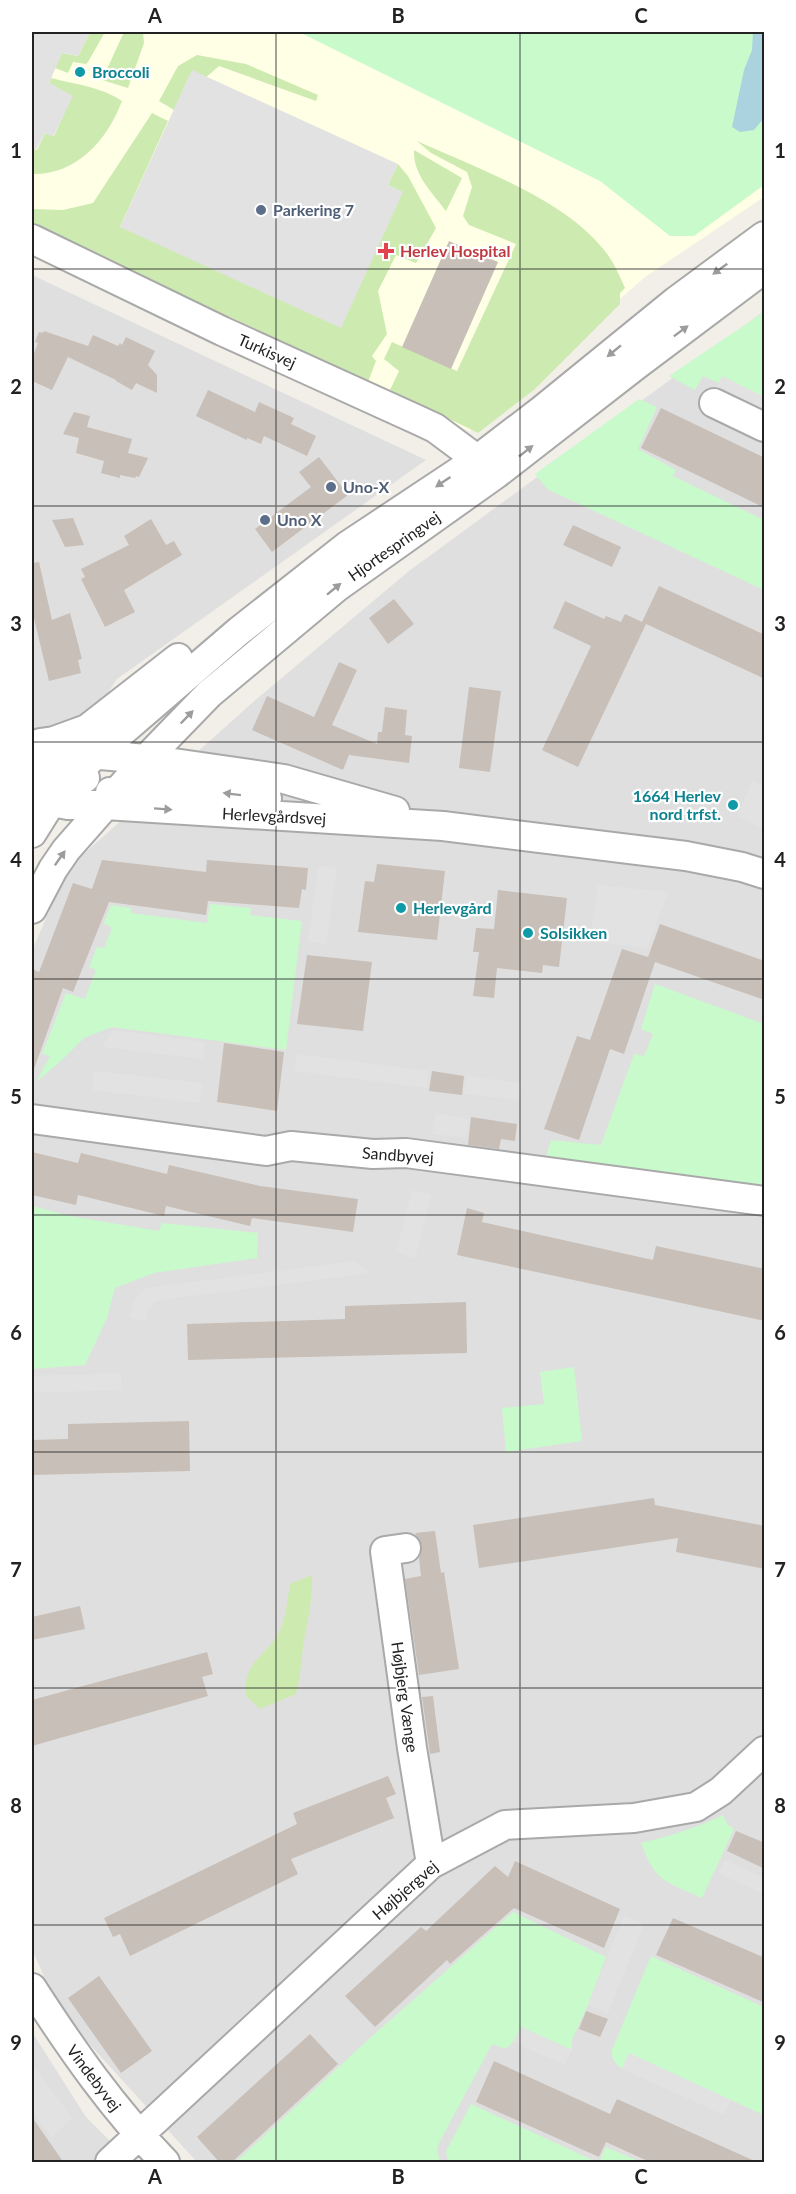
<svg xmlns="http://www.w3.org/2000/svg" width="796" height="2194" font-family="Lato,sans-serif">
  <rect width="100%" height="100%" fill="#f2efe9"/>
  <path fill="#e0dfdf" d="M32,275L426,460L117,679L32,805Z
    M764,311V2162H197L59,2011L32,1949V951L67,869L252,703L409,571Z
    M32,2032L86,2117L131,2162H32Z"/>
  <path fill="#ffffe5" d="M32,32H764V197L645,277L470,431L32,224Z"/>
  <path fill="#cdebb0" d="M90,32H105L88,62L86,64L73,62L68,73L55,68L62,53L78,56Z
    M124,32H143L144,43L128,88L102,80Z
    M197,55L246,64L318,95L316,101L219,66L203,80L189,77L174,110L159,101L178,66Z
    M51,78C74,84 102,87 122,101C107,141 76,175 32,174V148L37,150L45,133L54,136L72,96L49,83Z
    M152,113L168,121L120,227L402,192L388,185L398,164L408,176L436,228L416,263L396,255L378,291L387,334L372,356L376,361L368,382L32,224V209L63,210L93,203Z
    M417,141C478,169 567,199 608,255C615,265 620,277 625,288L620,293V304L535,389L478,433L390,390L399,371L384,359L392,342L457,371L516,244L469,225L463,216L472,187L467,172L431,153Z
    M414,150L462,178L446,211C432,192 413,175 414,150Z
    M312,1575C313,1598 308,1619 304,1641C301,1659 301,1676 296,1694L260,1709L246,1696C243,1664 259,1661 275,1639C286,1623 287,1602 290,1584Z"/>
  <path fill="#c8facc" d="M299,32H764V185L694,236H670L600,181Z
    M764,312V397L722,376L719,383L703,376L695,390L669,376Z
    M639,399L657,407L638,449L676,470L673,476L764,520V590L547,489L535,474Z
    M210,904L251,908L250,915L302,921L286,1050L112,1027L84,1038L62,1060L36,1082L50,1056L42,1054L66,993L85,999L96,970L89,967L97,947L104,948L112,928L104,923L111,905L131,908V913L207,923Z
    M655,984L764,1024V1193L544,1165L551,1140L601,1145L634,1054L644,1056L653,1034L641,1029Z
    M32,1206L70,1216L159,1231L162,1223L258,1233L257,1258L154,1273L115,1288L107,1318L85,1365L32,1369Z
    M574,1367L582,1441L506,1452L502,1408L544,1404L540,1372Z
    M723,1815L728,1825L734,1829L702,1898C665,1881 656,1883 641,1843C670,1836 696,1828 723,1815Z
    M513,1912L606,1957L588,2005L572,2040V2050L521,2027L513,2042L506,2049L492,2044L439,2143L437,2149L440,2162H238L237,2161L370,2038Z
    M651,1956L764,2007V2115L629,2054L622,2069C615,2063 611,2060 612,2050Z
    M471,2104L597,2162H448L446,2151Z
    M606,2147L641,2162H599Z"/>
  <path fill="#e2e2e2" d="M32,32H90L78,56L62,53L49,83L73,96L53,137L45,133L36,150L32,148Z
    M192,70L398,164L388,185L403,192L341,328L120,227Z
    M722,376L764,397V415L715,392Z
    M753,780L764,786V829L737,816Z
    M318,866L337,868L326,944L308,942Z
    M598,885L668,892L647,948L590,941Z
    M113,1030L205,1042L203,1059L102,1047Z
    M297,1054L429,1071L427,1088L294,1071Z
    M94,1071L203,1083L200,1103L92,1090Z
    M467,1076L521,1083L519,1100L464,1094Z
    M436,1113L469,1119L467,1138L432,1134Z
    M412,1190L431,1195L415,1258L396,1252Z
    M356,1261L370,1273L160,1300L153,1303L148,1310L145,1322L130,1318L132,1305L142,1290L153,1287Z
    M121,1373V1390L32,1393V1376Z
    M725,1860L764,1878V1894L718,1873Z
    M624,1916L644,1924L608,2013L588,2005Z
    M521,2027L572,2050L565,2065L513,2042Z
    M629,2053L731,2100L724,2115L622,2069Z
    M32,2063L72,2118L52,2138L32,2110Z"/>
  <path fill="#aad3df" d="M753,32H764V118L754,130L740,132L732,127L744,70L752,50Z"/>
  <path fill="#c7bfb8" d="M449,241L498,262L451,369L402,347Z
    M44,331L88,346L93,335L118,346L120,343L122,345L126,337L155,351L148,365L157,375V393L136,383L132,390L116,381V380L68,357L52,390L32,381V359L38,343L35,342L39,332L43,333Z
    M208,390L255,412L259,402L294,418L291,424L316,436L307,456L264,436L261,444L247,438V440L196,416Z
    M661,408L765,458V508L641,448Z
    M74,412L90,416L87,427L132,439L128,453L148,458L139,477L136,476L135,478L120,475V478L101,473L104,461L76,453L79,438L63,434Z
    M319,457L348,495L272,552L255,529L311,487L299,472Z
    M73,518L84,545L65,547L52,520Z
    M151,519L166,545L174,541L182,555L124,590L135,612L105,627L81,579L85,577L81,569L129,545L124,536Z
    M573,525L621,547L612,567L563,545Z
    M39,562L52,620L70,613L82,659L78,660L81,673L49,681L32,610V563Z
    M659,586L765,635V679L646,624L578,767L542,750L591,646L553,628L565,601L604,619L606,616L621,622L625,614L642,622Z
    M394,599L414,624L388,644L369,618Z
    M339,662L357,670L332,725L377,744L378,732H382L385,707L407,710L405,735L412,736L409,763L349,755L343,770L252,730L267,696L314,717Z
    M469,687L501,691L490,772L459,768Z
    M102,860L206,872L207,860L308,868L306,890L302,889L299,908L208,901L206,915L109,902L73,992L63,988L34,1069H32V969L39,972L73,883L92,889Z
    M377,864L445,871L437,940L358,932L365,881L374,882Z
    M498,890L567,898L559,967L543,965L542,973L497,968L494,998L473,996L479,952H473L476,928L494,929Z
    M660,924L765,961V1000L655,962L624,1054L610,1049L579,1140L544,1129L577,1036L590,1040L622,949L648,957Z
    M307,955L372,962L363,1031L297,1024Z
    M224,1043L284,1052L277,1111L217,1102Z
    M432,1071L464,1076L462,1095L429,1091Z
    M471,1117L517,1124L515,1141L501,1139L499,1149L468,1145Z
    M32,1152L78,1163L81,1153L167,1174L169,1165L260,1186L358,1199L353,1232L252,1218L250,1226L166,1206L164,1216L78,1195L76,1205L32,1195Z
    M467,1208L484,1213L482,1222L653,1260L656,1246L765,1269V1321L457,1255Z
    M466,1302L467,1353L188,1360L187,1324L345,1319V1306Z
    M189,1421L190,1471L32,1475V1440L68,1439V1424Z
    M654,1498L655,1505L765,1526V1569L676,1552L678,1538L479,1568L473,1525Z
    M435,1531L441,1573L444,1572L459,1669L419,1675L405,1579L421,1576L419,1558L422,1546L415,1533Z
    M80,1606L85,1629L32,1640V1617Z
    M207,1652L213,1674L202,1677L208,1696L32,1746V1700Z
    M433,1696L440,1752L430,1754L422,1697Z
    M388,1776L396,1794L386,1798L394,1818L291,1859L298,1874L130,1956L120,1934L113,1937L104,1918L297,1824L293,1813Z
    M736,1831L765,1843V1869L727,1851Z
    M515,1861L620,1909L604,1948L514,1908L450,1964L447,1960L375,2027L345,1996L421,1927L426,1931L495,1866L508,1877Z
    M673,1918L765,1958V2003L656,1955Z
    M99,1976L152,2051L121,2073L68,1998Z
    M586,2011L608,2019L600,2037L579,2029Z
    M310,2034L338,2064L231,2163H220L197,2137Z
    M494,2061L610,2114L617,2099L759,2163H652L606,2142L599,2157L476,2102Z
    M32,2117L64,2163H32Z"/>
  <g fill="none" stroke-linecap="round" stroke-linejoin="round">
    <g stroke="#a9a9a9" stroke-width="32">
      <path id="minor" d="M32,239L222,331L420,421L435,428L490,469
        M714,403L764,427
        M40,743L54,741L87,729L178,658
        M32,749L146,759L284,779L395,811
        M32,777L85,778
        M110,792L164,787L267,798
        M37,799L68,805H105L443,826L686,856L742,867L764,874
        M32,833L52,801L71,778L96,754L239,631L347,546L478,459L542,410L676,301L764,236
        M32,909L53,869L66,850L146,759L209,694L337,587L496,474L635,366L764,269
        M32,1119L266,1151L291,1146L373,1154L406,1153L764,1201
        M406,1548L385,1551L412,1748L431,1864
        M32,1988C72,2050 113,2109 165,2162
        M110,2162L431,1864L505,1825L634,1818L696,1807L721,1791L764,1751"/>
    </g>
    <use href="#minor" stroke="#fff" stroke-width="28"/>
  </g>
  <defs><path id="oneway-solid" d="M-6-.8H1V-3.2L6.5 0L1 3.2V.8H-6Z" transform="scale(1.5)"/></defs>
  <g fill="#9c9c9c">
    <use href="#oneway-solid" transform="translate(720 269) rotate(144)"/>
    <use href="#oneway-solid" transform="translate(681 331) rotate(-37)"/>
    <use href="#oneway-solid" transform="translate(614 351) rotate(141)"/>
    <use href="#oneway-solid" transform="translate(526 451) rotate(-38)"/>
    <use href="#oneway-solid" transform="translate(443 482) rotate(146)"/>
    <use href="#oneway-solid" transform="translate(334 589) rotate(-39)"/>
    <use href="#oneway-solid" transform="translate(187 717) rotate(-46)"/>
    <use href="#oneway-solid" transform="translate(232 794) rotate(-173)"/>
    <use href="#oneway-solid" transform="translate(163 809) rotate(4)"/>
    <use href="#oneway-solid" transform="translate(60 858) rotate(-55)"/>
  </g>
  <path fill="none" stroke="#222" stroke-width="1.5" stroke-opacity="0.55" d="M276,32V2162M520,32V2162M32,269H764M32,506H764M32,742H764M32,979H764M32,1215H764M32,1452H764M32,1688H764M32,1925H764"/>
  <g fill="#0f9aa8" stroke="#fff" stroke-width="2">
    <circle cx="80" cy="72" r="6"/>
    <circle cx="733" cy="805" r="6"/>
    <circle cx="401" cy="908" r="6"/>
    <circle cx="528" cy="933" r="6"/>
  </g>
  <g fill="#5c6f8a" stroke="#fff" stroke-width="2">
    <circle cx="261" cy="210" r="6"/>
    <circle cx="331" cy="487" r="6"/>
    <circle cx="265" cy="520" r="6"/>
  </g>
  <path fill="#e0444e" stroke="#fff" stroke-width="2" d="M383 242h6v6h6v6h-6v6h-6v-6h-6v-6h6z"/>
  <g text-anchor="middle" stroke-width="4.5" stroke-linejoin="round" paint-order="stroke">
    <g font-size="16" font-weight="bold" fill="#0d838f" stroke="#fff" text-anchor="start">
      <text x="92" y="78">Broccoli</text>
      <text x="721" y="802" text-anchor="end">1664 Herlev<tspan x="721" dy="18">nord trfst.</tspan></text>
      <text x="413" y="914">Herlevgård</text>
      <text x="540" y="939">Solsikken</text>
    </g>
    <g font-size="16" font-weight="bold" fill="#4e5e75" stroke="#fff" text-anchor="start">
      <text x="273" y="216">Parkering 7</text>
      <text x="343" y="493">Uno-X</text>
      <text x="277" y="526">Uno X</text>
    </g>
    <g font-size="16" font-weight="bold" fill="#be3a42" stroke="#fff" text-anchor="start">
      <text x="400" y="257">Herlev Hospital</text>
    </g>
    <g font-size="16" fill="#222" stroke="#fff">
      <text transform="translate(267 351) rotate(24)" y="6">Turkisvej</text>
      <text transform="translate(394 546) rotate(-35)" y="6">Hjortespringvej</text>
      <text transform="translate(274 816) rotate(3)" y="6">Herlevgårdsvej</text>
      <text transform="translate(398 1155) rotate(4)" y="6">Sandbyvej</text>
      <text transform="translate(405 1697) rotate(82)" y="6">Højbjerg Vænge</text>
      <text transform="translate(405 1890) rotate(-41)" y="6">Højbjergvej</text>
      <text transform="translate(94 2078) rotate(53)" y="6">Vindebyvej</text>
    </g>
  </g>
  <rect width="796" height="2194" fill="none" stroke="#ffffff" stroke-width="66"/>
  <rect x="33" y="33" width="730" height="2128" fill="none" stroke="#222" stroke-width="2"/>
  <g font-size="20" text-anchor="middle" font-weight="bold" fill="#222">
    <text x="155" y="23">A</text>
    <text x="398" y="23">B</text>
    <text x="641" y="23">C</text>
    <text x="16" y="158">1</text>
    <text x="780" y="158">1</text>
    <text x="16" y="394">2</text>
    <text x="780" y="394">2</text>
    <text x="16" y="631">3</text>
    <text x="780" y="631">3</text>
    <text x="16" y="867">4</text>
    <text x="780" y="867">4</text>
    <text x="16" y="1104">5</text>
    <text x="780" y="1104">5</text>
    <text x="16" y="1340">6</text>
    <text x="780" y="1340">6</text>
    <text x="16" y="1577">7</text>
    <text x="780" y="1577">7</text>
    <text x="16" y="1813">8</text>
    <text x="780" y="1813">8</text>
    <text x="16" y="2050">9</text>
    <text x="780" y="2050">9</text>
    <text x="155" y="2184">A</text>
    <text x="398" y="2184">B</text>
    <text x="641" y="2184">C</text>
  </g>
</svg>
